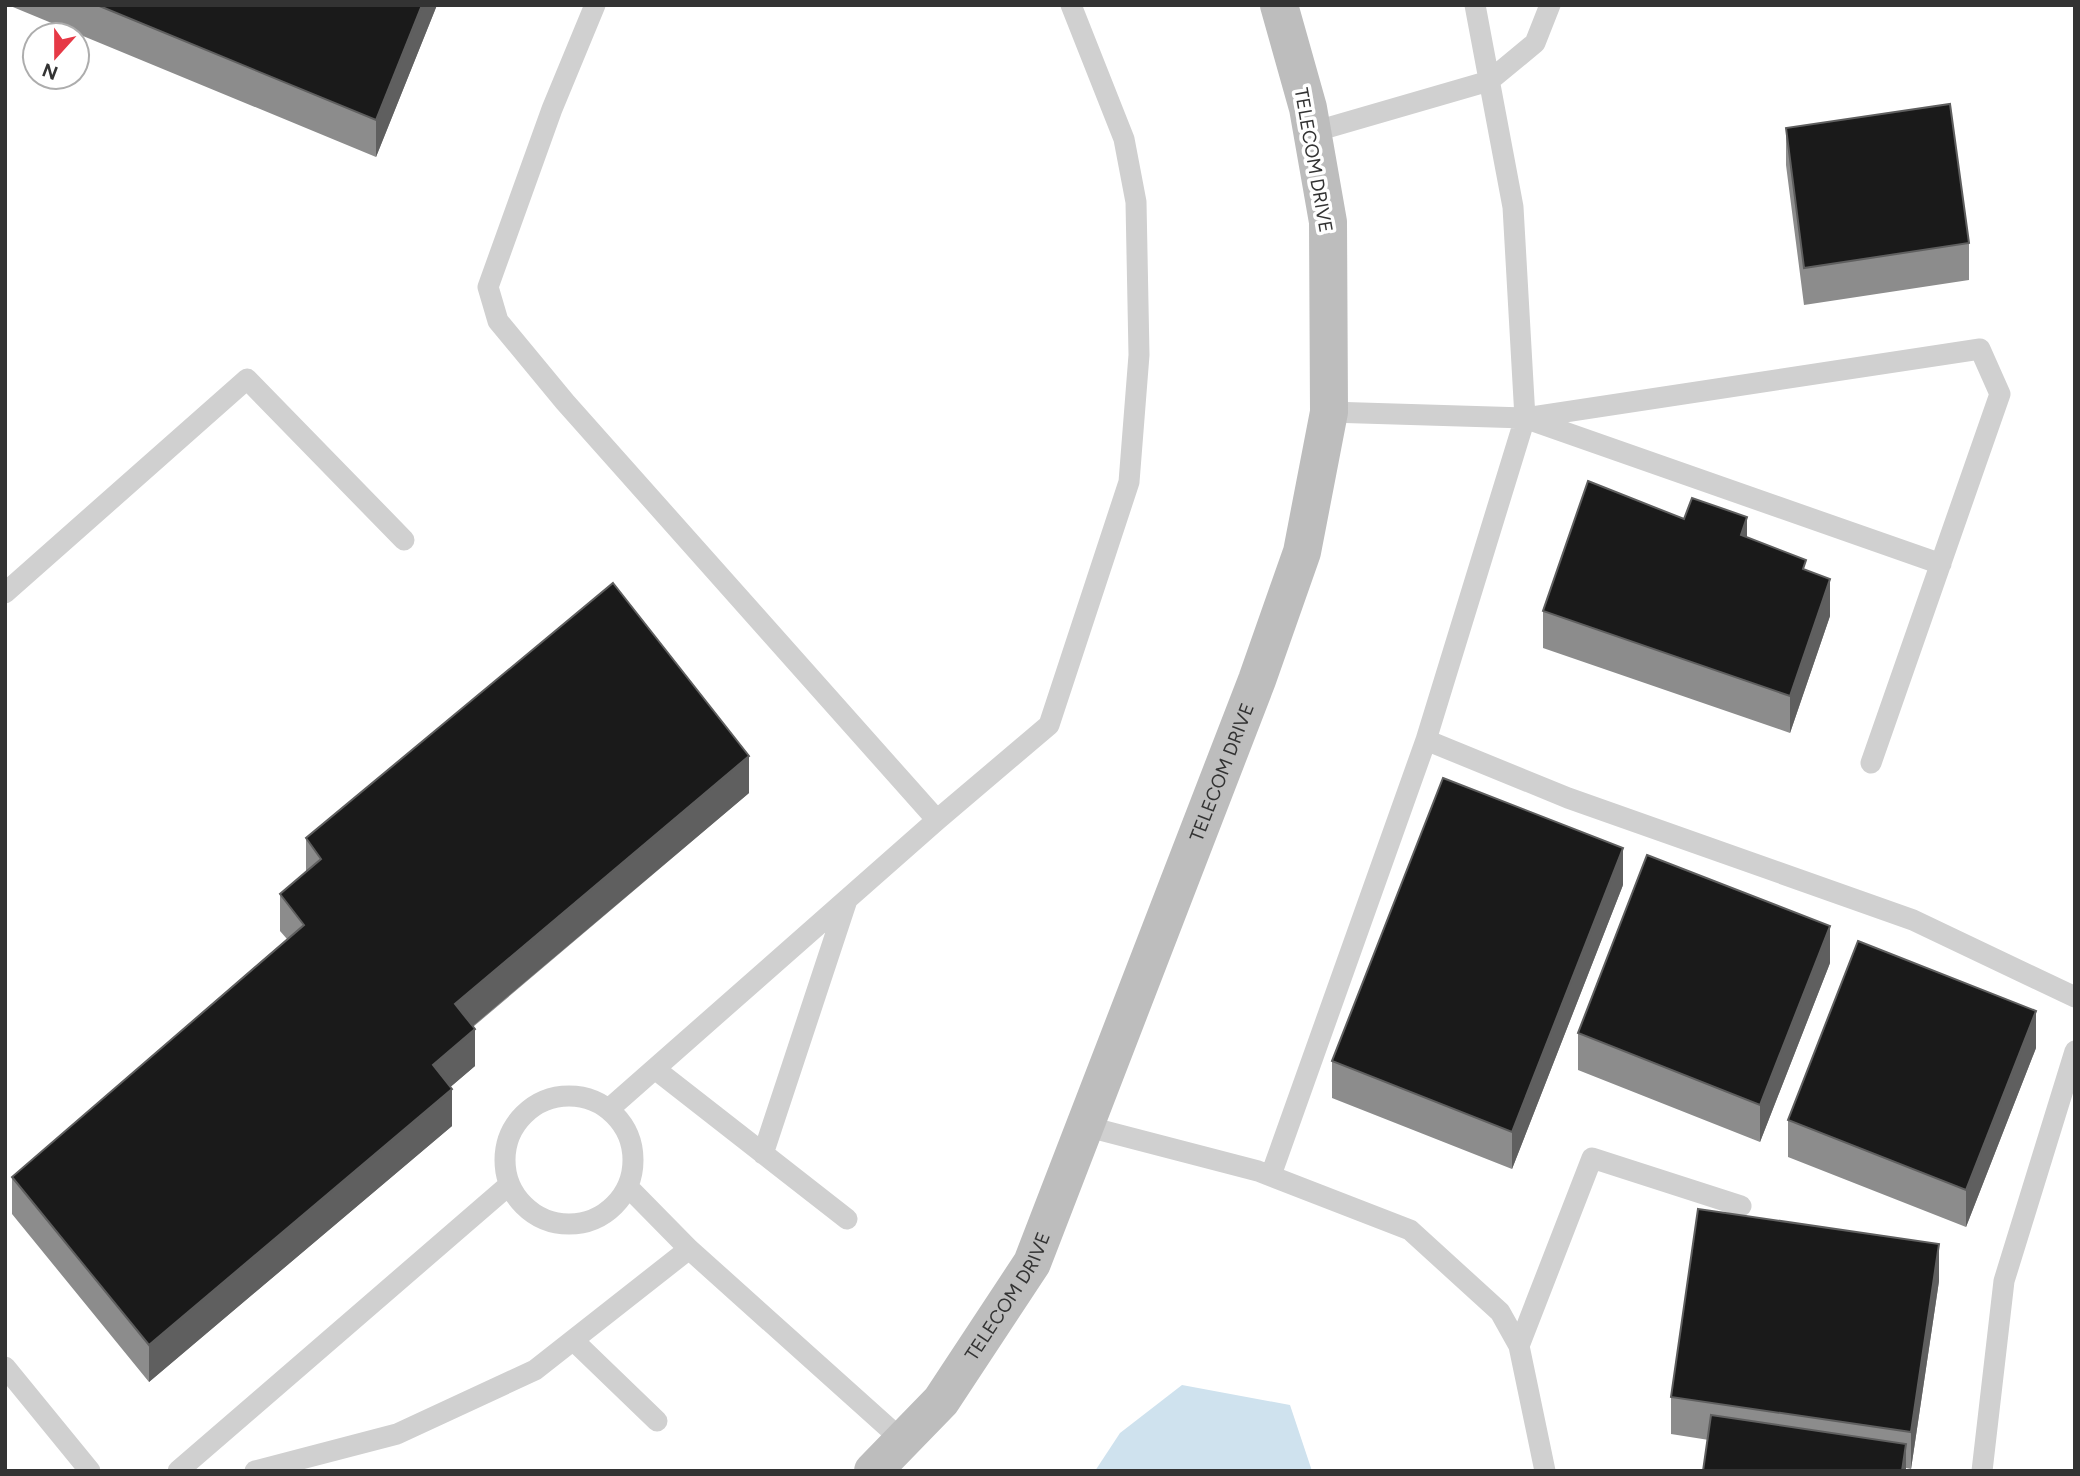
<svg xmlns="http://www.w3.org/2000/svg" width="2080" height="1476" font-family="Figtree,sans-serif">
  <rect width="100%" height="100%" fill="#fff"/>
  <path fill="#cfe2ee" d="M1182,1385L1290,1405L1312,1471H1095L1120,1433Z"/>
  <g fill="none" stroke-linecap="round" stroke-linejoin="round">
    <path stroke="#d0d0d0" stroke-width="21" d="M595,5L552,109L488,287L498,321L565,402L937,820
      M1475,5L1513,207L1525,418L1426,740L1568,798L1913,920L2075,997
      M1313,132L1489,81L1535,43L1550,5
      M1329,412L1525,418L1980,349L2000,394L1871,763
      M1527,419L1941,564
      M5,593L247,379L404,540
      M655,1069L847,1219
      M505 1160a64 64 0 1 1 128 0a64 64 0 1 1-128 0Z
      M609,1109L937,820L1049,725L1129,482L1139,355L1136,202L1124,139L1071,5
      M1085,1126L1258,1171L1410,1230L1500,1312L1519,1346L1545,1471
      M763,1154L847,900
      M1271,1175L1426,740
      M628,1187L689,1249L903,1441
      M573,1340L657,1421
      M1519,1346L1592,1158L1741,1206
      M5,1367L90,1471
      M178,1471L509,1185
      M255,1471L397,1434L535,1370L689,1249
      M1982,1471L2004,1281L2075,1051"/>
    <path stroke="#bdbdbd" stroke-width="38" id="s1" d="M873,1471L941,1401L1032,1263L1257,680L1302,552L1329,412L1328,222L1308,108L1279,5"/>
  </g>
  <path fill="#8c8c8c" d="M8,5H437L376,157Z
    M1786,128L1969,243V280L1804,305L1786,165Z
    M1747,538L1806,570L1830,616L1790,733L1543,648V611Z
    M749,793L473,1027L475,1066L450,1087L452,1126L149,1382L12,1214V1177L287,939L280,931V894L306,872V838Z
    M1623,885L1512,1169L1332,1098V1061Z
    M1830,963L1760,1142L1578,1070V1033Z
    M2036,1048L1966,1227L1788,1157V1120Z
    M1939,1281L1911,1469L1906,1468V1471L1671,1434V1397Z"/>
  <path fill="#5f5f5f" d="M422,5H437L376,157V120Z
    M1747,517V554L1741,535Z
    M1830,579V616L1790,733V696Z
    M749,756V793L455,1041V1004Z
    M1623,848V885L1512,1169V1132Z
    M1830,926V963L1760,1142V1105Z
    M2036,1011V1048L1966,1227V1190Z
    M475,1029V1066L433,1102V1065Z
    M452,1089V1126L149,1382V1345Z
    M1939,1244V1281L1911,1469V1432Z
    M1906,1444V1471H1902Z"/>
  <path fill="#1a1a1a" stroke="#5f5f5f" stroke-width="2" d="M97,5H422L376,120Z
    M1950,104L1969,243L1804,268L1786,128Z
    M1588,481L1684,519L1692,498L1747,517L1741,535L1806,560L1803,569L1830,579L1790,696L1543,611Z
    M613,583L749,756L455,1004L475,1029L433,1065L452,1089L149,1345L12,1177L304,925L280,894L321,859L306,838Z
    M1443,778L1623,848L1512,1132L1332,1061Z
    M1647,855L1830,926L1760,1105L1578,1033Z
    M1858,941L2036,1011L1966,1190L1788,1120Z
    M1698,1209L1939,1244L1911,1432L1671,1397Z
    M1711,1415L1906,1444L1902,1471H1703Z"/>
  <g text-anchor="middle" stroke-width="7" stroke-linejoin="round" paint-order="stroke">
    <g font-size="19" fill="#333" stroke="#fff">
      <text transform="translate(1314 160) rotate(80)" y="7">TELECOM DRIVE</text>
      <text dy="7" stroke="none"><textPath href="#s1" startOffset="789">TELECOM DRIVE</textPath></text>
      <text dy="7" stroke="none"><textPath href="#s1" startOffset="222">TELECOM DRIVE</textPath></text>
    </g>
  </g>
  <rect width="2080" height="1476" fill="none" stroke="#333333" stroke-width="14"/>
  <g transform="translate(56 56) rotate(201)"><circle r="33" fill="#ffffff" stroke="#adadad" stroke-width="2"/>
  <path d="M0-5L12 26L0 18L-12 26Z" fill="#e63946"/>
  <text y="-10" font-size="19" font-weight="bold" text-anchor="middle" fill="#333333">N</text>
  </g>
</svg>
